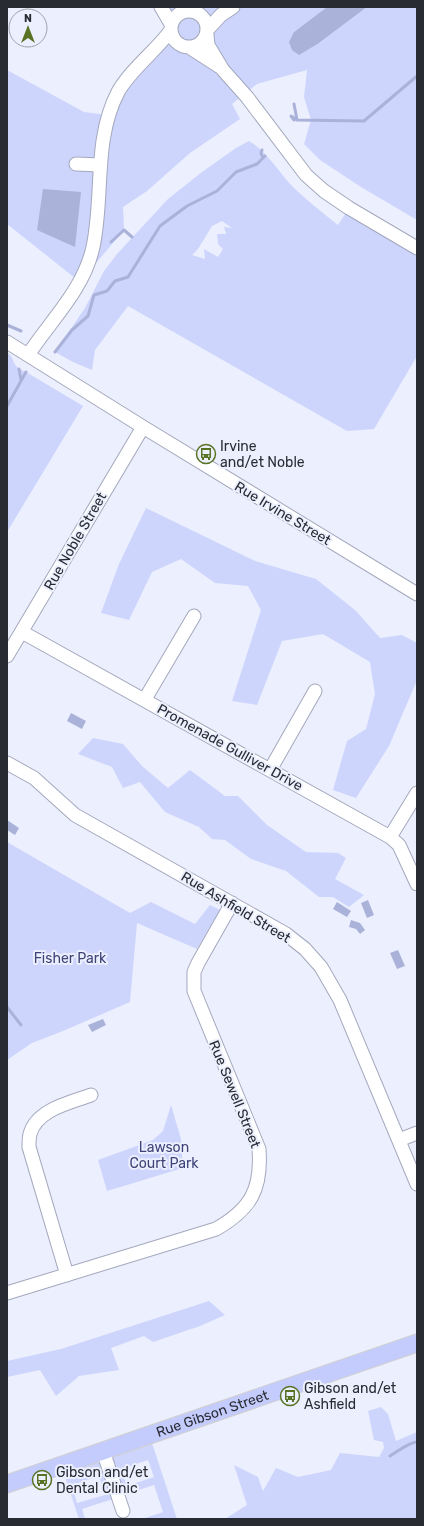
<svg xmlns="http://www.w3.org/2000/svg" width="424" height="1526" font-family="Rubik,sans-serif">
  <rect width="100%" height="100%" fill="#eceffd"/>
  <path fill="#cdd5fd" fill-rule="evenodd" d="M168,7H327L294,32L319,43L367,7H417V220L361,187L320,160L304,144L311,120L304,97L307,70L257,84L232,104L240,119L190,153L147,191L123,207L124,230L80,282L7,224V70L84,112L108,115L145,60L174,40C170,32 172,21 177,15Z
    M249,141C266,151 278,171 291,185C306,200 322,212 338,225L349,208L417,248V356L374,429L347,431L128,306L95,350L92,370L73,362L55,352L85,308L104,271L117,254L168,199L202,172L236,148ZM222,221L232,228L224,227L226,234H217L218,244L223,249L218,257L204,249L205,259L192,255L198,249L212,226Z
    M7,352C17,360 9,365 26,372L83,406L7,532Z
    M146,508L255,561L316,579L355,610L380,638L402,635L417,643V680L389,746L356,798L333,790L347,741L366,729L375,694L370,662L323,634L282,641L257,705L232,701L261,610L248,586L215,583L181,559L152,572L129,620L101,613L119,564Z
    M93,738L123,744L142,766L168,788L190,770L225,796H238L267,825L306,852L338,853L346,858L335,879L364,895L349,907L333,897H319L286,871L251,859L225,840L212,839L199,827L165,812L140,782L123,788L112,767L78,754Z
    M7,842L130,913L151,902L195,924L210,905L220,910L197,949L137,923L130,1002L63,1031L32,1043L7,1060Z
    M171,1105L181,1139L183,1168L107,1191L98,1160L153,1140L163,1131Z
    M209,1301L225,1315L200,1326L153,1342L144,1336L111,1348L119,1370L79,1376L56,1396L40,1370L7,1377V1361L61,1349Z
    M381,1407L388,1414L396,1441L417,1432V1519H225L247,1505L234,1465L258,1477L263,1491L276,1468L298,1477L331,1470L340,1453L379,1457L384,1448L383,1442L374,1440L368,1411Z
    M151,1440L177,1519H142L163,1512L154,1485L123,1495L112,1458L116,1452ZM148,1460L154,1477L127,1486L121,1469Z
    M93,1460L99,1462L101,1464L113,1499L82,1509L85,1519H79L63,1471ZM99,1476L105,1495L77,1503L72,1485Z"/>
  <path fill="#aab2d9" d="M327,7H367L319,43L299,55L292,50L289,42L294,32Z
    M43,189L81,192L75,247L37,230Z
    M71,713L86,721L82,729L67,721Z
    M7,820L19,828L15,835L7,830Z
    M368,900L374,915L367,918L361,903Z
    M337,902L351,911L347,917L333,909Z
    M351,920L360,923L365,930L360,934L356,929L349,927Z
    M398,950L405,966L397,969L390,953Z
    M103,1019L106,1025L92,1032L88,1025Z"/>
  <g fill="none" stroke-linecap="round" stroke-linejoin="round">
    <path stroke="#aab2d9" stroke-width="3" d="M294,104L297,120L291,116L294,120
      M297,120L364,121L417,76
      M262,150L261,153L263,158
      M111,242L124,230L132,237
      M7,325L21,331
      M55,352L72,330L88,316L94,295L107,291L115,281L128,277L160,226L187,206L217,191L236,172L257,164L265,156
      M19,369L21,380
      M7,406L26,372
      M7,1007L21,1025
      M390,1456C397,1452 409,1442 417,1442"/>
    <g stroke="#a3a8bd" stroke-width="15">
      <path id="minor" d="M161,7L171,24
        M171 29a18 18 0 1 1 36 0a18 18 0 1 1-36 0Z
        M208,29L221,15L233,7
        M207,35L208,45L223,70L247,97L306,175L324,191L349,208L417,248
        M189,47L220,67
        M76,164L100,165
        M7,342L143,427L417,594
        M28,355C51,320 84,289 93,247C104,196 93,140 118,92C130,70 156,51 171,30
        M22,632L390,837L399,845L417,884
        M7,656L143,427
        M145,699L194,616
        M7,763L34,778L75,815L286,934L305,949L321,967L340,1000L417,1184
        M270,770L315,691
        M390,837L417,793
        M399,1140L417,1133
        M67,1275L29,1147C29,1143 29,1138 30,1134C37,1109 70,1103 91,1095
        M7,1293L216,1229C251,1209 262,1189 259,1149L194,991V972L198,963L232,903
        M103,1451L123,1511"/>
    </g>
    <g stroke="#d0d0d2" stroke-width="19">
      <g id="major">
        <path id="s1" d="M7,1484L417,1343"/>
      </g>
    </g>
    <use href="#minor" stroke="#fff" stroke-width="13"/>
    <use href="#major" stroke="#c4ccfd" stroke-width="17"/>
  </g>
  <defs>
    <g id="bus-ring" transform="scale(1)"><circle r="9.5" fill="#eceffd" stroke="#587326" stroke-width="1.5"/><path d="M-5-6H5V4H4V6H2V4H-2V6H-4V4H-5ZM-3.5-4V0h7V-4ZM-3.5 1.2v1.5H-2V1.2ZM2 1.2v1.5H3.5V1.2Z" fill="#587326"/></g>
  </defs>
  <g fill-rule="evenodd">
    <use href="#bus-ring" x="206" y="454"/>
    <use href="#bus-ring" x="290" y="1396"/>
    <use href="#bus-ring" x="42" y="1480"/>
  </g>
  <g text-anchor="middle" stroke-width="4" stroke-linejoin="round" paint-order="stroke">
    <g font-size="14" fill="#292b33" stroke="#eceffd" text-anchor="start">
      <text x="220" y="451">Irvine<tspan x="220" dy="16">and/et Noble</tspan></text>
      <text x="304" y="1393">Gibson and/et<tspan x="304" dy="16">Ashfield</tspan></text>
      <text x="56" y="1477">Gibson and/et<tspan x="56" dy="16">Dental Clinic</tspan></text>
    </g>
    <g font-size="14" fill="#292b33" stroke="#eceffd">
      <text transform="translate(283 513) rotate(31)" y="5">Rue Irvine Street</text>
      <text transform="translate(75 541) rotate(-60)" y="5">Rue Noble Street</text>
      <text transform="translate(230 747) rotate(29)" y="5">Promenade Gulliver Drive</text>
      <text transform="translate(236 907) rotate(31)" y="5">Rue Ashfield Street</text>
      <text transform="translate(235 1094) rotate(68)" y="5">Rue Sewell Street</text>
      <text dy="5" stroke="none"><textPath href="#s1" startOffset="217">Rue Gibson Street</textPath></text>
    </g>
    <g font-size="14" fill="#3e4478" stroke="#eceffd">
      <text x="70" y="963">Fisher Park</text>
      <text x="164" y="1152">Lawson<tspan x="164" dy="16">Court Park</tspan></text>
    </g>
  </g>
  <rect width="424" height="1526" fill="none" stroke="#292b33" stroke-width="16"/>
  <g transform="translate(28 28)"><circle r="19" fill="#eceffd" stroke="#9ea1ac"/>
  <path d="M0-3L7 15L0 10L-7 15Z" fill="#587326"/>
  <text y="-6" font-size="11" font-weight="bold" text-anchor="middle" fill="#292b33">N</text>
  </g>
</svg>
